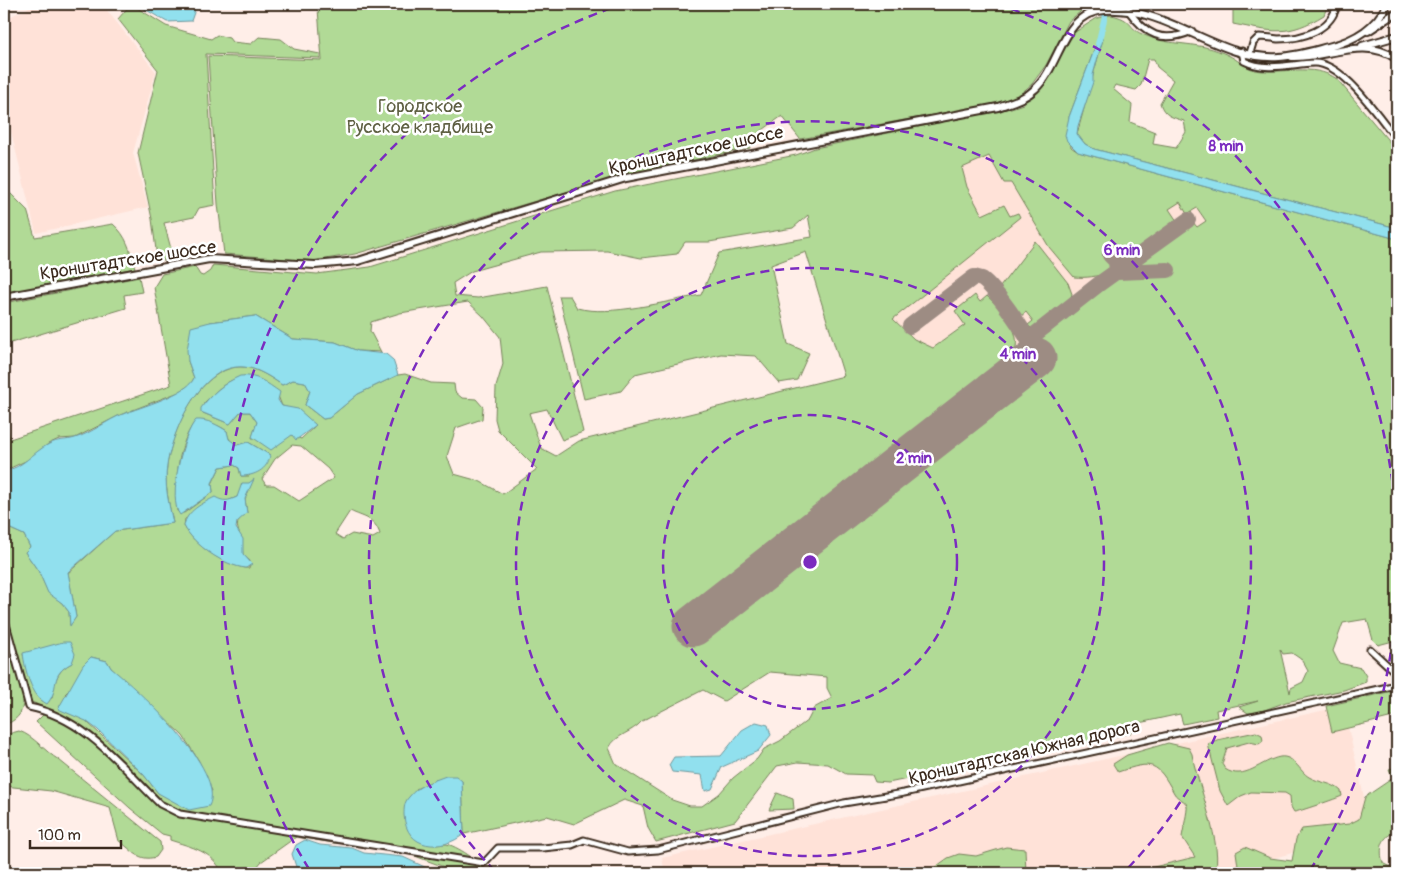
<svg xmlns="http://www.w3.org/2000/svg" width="1401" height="877" font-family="Pangolin,sans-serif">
  <rect width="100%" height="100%" fill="#ffeee8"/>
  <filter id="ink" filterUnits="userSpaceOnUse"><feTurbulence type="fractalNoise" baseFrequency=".02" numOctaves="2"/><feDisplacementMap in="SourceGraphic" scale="10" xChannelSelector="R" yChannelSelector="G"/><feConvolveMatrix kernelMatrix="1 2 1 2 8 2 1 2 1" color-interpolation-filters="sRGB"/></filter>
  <g filter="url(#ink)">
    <path fill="#ffe2d8" d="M35,4H102L156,72L133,153L148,207L36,233L4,103V20Z
      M989,155L1004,183H1010L1020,197L1167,204L1184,195L1192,211L1197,208L1206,221L1196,253L609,716L573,690L965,325L933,348L914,339L893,319L886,323L962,168Z
      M1343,706L1372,831L1230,870V873H665L662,858Z"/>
    <path fill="#b1da96" stroke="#76825a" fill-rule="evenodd" d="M131,4L166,26L211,39L217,35L229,38L232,42L251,44L259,37L281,39L294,49L320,54V58L206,54L215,205L199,208L194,217L164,223L173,256L166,261L157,258L152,219L138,153L158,70L118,19Z
      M331,4H1090L1069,21L1046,65L1032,84L1019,95L998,103L800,139L782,116L749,140L750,148L628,174L355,254L314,261L224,254L218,204L208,56L322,60L318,9Z
      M1233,4H1328L1324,15C1288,37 1273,32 1233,24Z
      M1111,15C1133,19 1128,28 1142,34C1164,44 1177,42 1199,46C1209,47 1226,53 1235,59C1241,63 1247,68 1255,70C1283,75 1312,62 1337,79L1397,151V228L1094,149L1085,144L1077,134L1103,39L1099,37L1069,117L1071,147L1078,152L1397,239V640L1378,645L1373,640L1367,619L1343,623L1333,651L1339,663L1361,668L1366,676V682L1344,690L1286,702L1259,712L1248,713L1239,707L1258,701L1216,710L1217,717L1183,724L1180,714L1139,723L1131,733L888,783L875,782L872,775L846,774L828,764L798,762L777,766L735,821L656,842L648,828L643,806L624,800L574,824L547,816L464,834L462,781L435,780L416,789L434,845C437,845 442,844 446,844C455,845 482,862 484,871L452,870L415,856L367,844L334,843L296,837L261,862L257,867L259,873H222C213,851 191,847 170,840V836L162,834L130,808L36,722L44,714C41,703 33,702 23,701C23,715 15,721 4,725V526L24,535L30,547L25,552L39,572L48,592L62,603L69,612L70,625L76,617L68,573L115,531L173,523C169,504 164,485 167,465C172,430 201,364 244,367C257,368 272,378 282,385L293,380L305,382L310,391L305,405L323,419L329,418L358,394L398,375L405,374L431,383L454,384L455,392L462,398L476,399L483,407L482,419L456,428L447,456L454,474L479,481L503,494L537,469L498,430L495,419L496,387L503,364L500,337L483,316L468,302L400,313L371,322L370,331L381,352L358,351L335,342L293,339L255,316L210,322L188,361L194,378L191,384L179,392L120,415L75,438L59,439L48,444L32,458L4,471V419L10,439L171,385L154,287L162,274L195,267L200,275L203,276L210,271L213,265L317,274L370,267L615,191L796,155L815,148L1011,108L1023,104L1045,83L1072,34L1097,18ZM1148,59H1154L1157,67L1173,80L1160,103C1164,116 1172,117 1184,121L1186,132L1176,148L1153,144L1155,132L1130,122L1132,105L1113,89L1115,85L1136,90L1141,85ZM989,156L1004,183H1011L1049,247L1074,277C1086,278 1097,277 1109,272C1123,267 1174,235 1177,221L1169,209L1180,202L1187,214L1197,208L1206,221L1197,227L1192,221L1077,304L1037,336L1056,361L695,644L676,620L1013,355C1025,335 1003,310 987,296L980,302L975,295L955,311L965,325L933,348L914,339L893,319L1020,217L1018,213L1010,216L1004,205L982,215L967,187L962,168ZM808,215L812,237L719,253L701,295C667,301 610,317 577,308L570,296H559L584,399L621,391L635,374L721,354L756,356L779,383L797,380L809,353L788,344L771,265L806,252L844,376L579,441L556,456L541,448L529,413L547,409L562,440L583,432L547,286L478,298L455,296L453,283L472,271L541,252L607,251L641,258L677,254L685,242H709L793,228ZM245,376L278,396L282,406L293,409L316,425L301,439L292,435L252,438L257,422L250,412H240L230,424L203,413L204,403C216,391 227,379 245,376ZM194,423C207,423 216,423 227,431C228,441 233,445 243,445L248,442L270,455L249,476H241L239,468L234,465L220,467L212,484L213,492L184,513L177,511C175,482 177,447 194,423ZM292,445L301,446L328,469L334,478L299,501L274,485H266L262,479L275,459ZM253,480L245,499L247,513C235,520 236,526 241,538C243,542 242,549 243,555L250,561L249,568H246C224,565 195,546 184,526L185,519L237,497ZM350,511C364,518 374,517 380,534L373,538L352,534L343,539L335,534ZM1280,649L1283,654L1292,653L1302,660L1308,671L1303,682L1291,688L1290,693ZM40,650L72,663C56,671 55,681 52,698L42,701L30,682L23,654ZM91,657L107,661L111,668L183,736L199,761L212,791L158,793L144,775L86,721L65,694C76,685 80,668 91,657ZM770,672L827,677V688L832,698L814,708L808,720L780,741L764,749L757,759L733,778L719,794L702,806H690L672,800L616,764L609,748C616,734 632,733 642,721L703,690L724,701Z
      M4,187L27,210L35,237L113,224C127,236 130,250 135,268L4,294Z
      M1035,241L1068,283L1072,294L1069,303L1039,327L1032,329L1028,325L1033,321L1026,312L1021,316L1000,287Z
      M139,277L142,292L124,295L126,308L4,345V303Z
      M1397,690V716L1332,732L1326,706Z
      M19,731C34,736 44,751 59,760L160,842L161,850L156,857C138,862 133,850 119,841L110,808L51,791L4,786V735Z
      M1256,732L1262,735L1263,741L1259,744L1249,742L1227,748L1222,764L1225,769C1244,782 1262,760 1280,757C1294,755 1299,771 1309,777C1319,783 1332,782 1341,791L1342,796C1338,798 1298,812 1294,812L1291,807L1290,796L1285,793L1251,792L1241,796L1228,806L1220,791L1208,744L1217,740Z
      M1168,743L1189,748L1192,754C1195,777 1226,853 1214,872L1129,873L1195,857L1182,837C1183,831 1188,809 1187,806C1186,800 1177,799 1174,793C1157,762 1153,760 1118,772L1113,764L1127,755Z
      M1397,767V832C1381,835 1379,850 1383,863L1397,870V873H1239L1236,852L1245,847L1270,858L1292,861L1296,839L1302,829L1349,824L1359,819L1365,797L1393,778L1389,769Z
      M777,793L793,799L794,809L769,810Z
      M1006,847L1025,849L1026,873H933L934,868L948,858L959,854L976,856Z"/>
    <path fill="#91e0ee" stroke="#6f979b" d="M136,4H197L191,21L167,22Z
      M1099,37L1103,39L1093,75V82L1078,126L1077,134L1085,144L1094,149L1397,228V239L1078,152L1067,141L1065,135L1069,117Z
      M255,316L293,339L335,342L358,351L386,354L393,360L398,375L358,394L329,418L323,419L305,405L310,391L305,382L293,380L282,385C272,378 257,368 244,367C201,363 172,431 167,466C164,485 169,504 173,523L115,531L68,572L76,617L70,626L69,612L62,603L48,593L39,572L25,552L30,547L24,535L4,526V471C23,468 33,452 49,444C58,439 66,441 75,438C92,433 107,420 123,414C140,407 188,394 194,378L188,361L187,350L191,327L210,322Z
      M240,376C256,374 267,383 280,392L278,400L282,406L298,409L316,425L296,440L292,435L271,450L252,437L257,422L250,412H240L230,424L201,412V408C211,394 224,383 240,376Z
      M196,420C207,419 218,425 227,431L229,439L237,445L248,442L270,455C268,470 254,476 241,476L239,468L234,465L220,467L212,483L213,492L180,515C167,500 183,433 196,420Z
      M254,479L245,499L247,513L237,522L236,528L243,539V554L252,564L246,568C224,566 194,545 184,526C186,511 203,503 215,497C224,502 228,501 237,497L242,483H249Z
      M63,642H70L75,654L72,663C48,675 61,688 47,704C31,696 25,670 23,653Z
      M91,657L107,661L111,668C138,690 227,770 209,806L189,810L158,793L144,775L98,730L86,721L58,709L83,665Z
      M756,722L768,725L771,735L758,751L722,767L712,789L705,791L702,775L672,772L669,765L674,757L721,756L742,730Z
      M446,776H456L462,781L464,834C442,852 406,850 404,815C404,809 404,802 409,797C418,785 433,781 446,776Z
      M305,840L320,845L352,848L364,853L403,857L427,868L461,873H298L292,854L296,845Z"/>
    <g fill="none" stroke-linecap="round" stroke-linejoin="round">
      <path stroke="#6f979b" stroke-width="2" d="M4,241L5,240"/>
      <path stroke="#91e0ee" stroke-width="6" d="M1098,44L1108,4"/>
      <path stroke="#9d8c83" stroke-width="16" d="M1110,255L1116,261L1117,272L1168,270
        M910,326L974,277L982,279C994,287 1036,345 1036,358
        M1029,339L1099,284L1188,220"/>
      <path stroke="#9d8c83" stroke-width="41" d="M693,626L1036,358"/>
      <g stroke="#3b2a1e" stroke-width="9">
        <path id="minor" d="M1128,10C1146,35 1162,44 1192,31
          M1242,51L1244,61C1266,72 1291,64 1313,63C1343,61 1379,118 1397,139
          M1250,53L1253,43L1259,37C1266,37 1272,38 1278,39C1303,39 1332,30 1337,4
          M4,617L29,707C85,718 121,766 160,804L180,814L484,863L498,848H543L572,845L584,840L628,852L658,850L844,803L904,793L1397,685
          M1370,649L1397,674"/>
      </g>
      <g stroke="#3b2a1e" stroke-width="10">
        <path id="tertiary" d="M1368,31L1397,12
          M1362,46L1397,36
          M1292,57C1327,58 1366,36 1397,59
          M4,297L209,259L315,265L358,261L626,178L998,107C1011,102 1025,99 1035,89C1061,65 1062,12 1105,10C1168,6 1218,61 1279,57C1295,56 1312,51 1328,47C1353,41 1376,28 1387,4"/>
      </g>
      <use href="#minor" stroke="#fff" stroke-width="5"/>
      <use href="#tertiary" stroke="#fff" stroke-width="6"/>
    </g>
  </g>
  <g fill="none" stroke="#7b2cbf" stroke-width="2.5" stroke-dasharray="9 6">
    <circle cx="810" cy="562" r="147"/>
    <circle cx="810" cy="562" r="294"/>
    <path d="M495 871A441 441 0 1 1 1125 871"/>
    <path d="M1397 593A588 588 0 0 1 1311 869M309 869A588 588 0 0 1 623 4M997 4A588 588 0 0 1 1397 531"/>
  </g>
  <g text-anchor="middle" stroke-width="5" stroke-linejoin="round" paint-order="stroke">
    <g font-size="18" fill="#5e5f42" stroke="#fff">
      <text x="420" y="112">Городское<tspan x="420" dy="21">Русское кладбище</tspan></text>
    </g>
    <g font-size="18" fill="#3b2a1e" stroke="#fff">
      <text transform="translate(696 150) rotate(-12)" y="6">Кронштадтское шоссе</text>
      <text transform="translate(128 260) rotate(-9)" y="6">Кронштадтское шоссе</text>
      <text transform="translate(1024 752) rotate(-13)" y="6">Кронштадтская Южная дорога</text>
    </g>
  </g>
  <circle cx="810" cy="562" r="8" fill="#7b2cbf" stroke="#fff" stroke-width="2.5"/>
  <g font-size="15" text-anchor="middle" font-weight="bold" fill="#7b2cbf" stroke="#fff" stroke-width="5" stroke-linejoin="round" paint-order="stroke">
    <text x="1226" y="151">8 min</text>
    <text x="1122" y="255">6 min</text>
    <text x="1018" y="359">4 min</text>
    <text x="914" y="463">2 min</text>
  </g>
  <rect width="1401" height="877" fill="none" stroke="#fff" stroke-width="20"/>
  <rect x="10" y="10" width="1381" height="857" fill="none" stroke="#3b2a1e" stroke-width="2" filter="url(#ink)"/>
  <path d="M30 840v8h91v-8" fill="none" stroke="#3b2a1e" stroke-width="2.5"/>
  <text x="38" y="840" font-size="15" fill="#3b2a1e" stroke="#ffffff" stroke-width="4" paint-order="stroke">100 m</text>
</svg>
